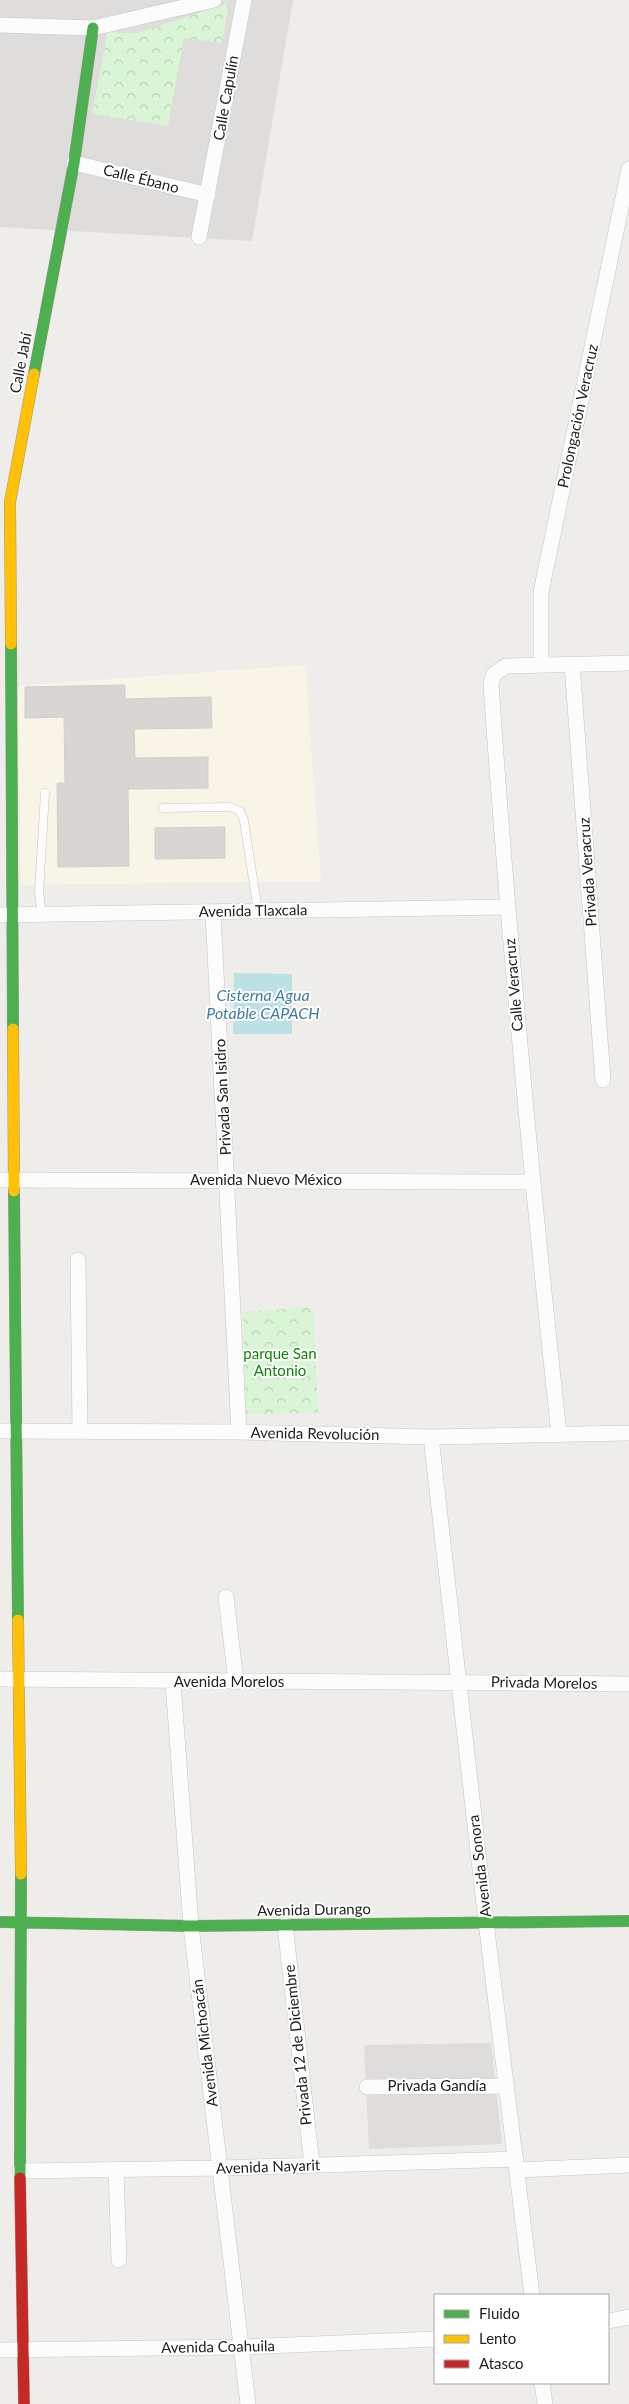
<svg xmlns="http://www.w3.org/2000/svg" width="629" height="2404" font-family="Lato,sans-serif">
  <defs>
    <pattern id="park-crowns" width="20" height="18" patternUnits="userSpaceOnUse" patternTransform="scale(1.25)"><rect width="20" height="18" fill="#d9f5d5"/><path d="M2 6a3 3 0 1 1 6 0M12 15a3 3 0 1 1 6 0" fill="none" stroke="#bad2b7"/></pattern>
  </defs>
  <rect width="100%" height="100%" fill="#efedea"/>
  <path fill="#dedddb" d="M0,0H293L252,241L0,227Z
    M491,2043L502,2144L369,2149L364,2045Z"/>
  <path fill="#f8f5e6" d="M305,665L321,881L21,885L18,686Z"/>
  <path fill="url(#park-crowns)" d="M229,3L222,43L184,38L168,126L92,114L108,30L119,33H137Z
    M313,1307L318,1413L246,1414L243,1312Z"/>
  <path fill="#bce1e4" d="M234,973L292,974V1034H233Z"/>
  <path fill="#d8d5d2" stroke="#d2cecb" d="M125,685V699L211,697L212,728L134,729L135,758L208,757V788L128,789L129,866L58,867L57,783H65L64,717L25,718V687Z
    M225,827V858L155,859V828Z"/>
  <g fill="none" stroke-linecap="round" stroke-linejoin="round">
    <g stroke="#c6c5c4" stroke-width="9">
      <path id="lane" d="M163,808L230,807L240,811L244,821L258,911
        M42,915L39,892L45,793"/>
    </g>
    <g stroke="#c6c5c4" stroke-width="16">
      <path id="street" d="M0,25L93,28L214,0
        M74,163L208,195
        M199,237L244,0
        M572,664L603,1080
        M541,665V592L629,169
        M213,912L239,1432
        M0,915L506,907
        M0,1180L532,1182
        M78,1260L80,1431
        M0,1431L239,1432L431,1437L629,1433
        M559,1434C532,1184 508,935 491,684L494,674L506,666L629,663
        M431,1437L486,1922L532,2295
        M226,1597L236,1682
        M0,1679L629,1684
        M173,1682L191,1926L248,2404
        M285,1925L312,2165
        M367,2087L507,2086
        M116,2170L119,2260
        M518,2170L629,2165
        M20,2171L220,2168L516,2159
        M608,2321L629,2317
        M0,2350L241,2347L435,2339
        M542,2383L545,2404"/>
    </g>
    <g stroke="#9b9980" stroke-width="12">
      <path id="fast" d="M34,374L74,163L93,28
        M11,644L13,1029
        M14,1191L18,1620
        M0,1922L191,1926L629,1921
        M20,2178L21,1874"/>
    </g>
    <g stroke="#9b9980" stroke-width="12">
      <path id="slow" d="M11,644L10,502L34,374
        M13,1029L14,1191
        M18,1620L21,1874"/>
    </g>
    <g stroke="#9b9980" stroke-width="12">
      <path id="jam" d="M20,2178L24,2404"/>
    </g>
    <use href="#lane" stroke="#fdfcfc" stroke-width="8"/>
    <use href="#street" stroke="#fdfcfc" stroke-width="15"/>
    <use href="#fast" stroke="#4caf50" stroke-width="11"/>
    <use href="#slow" stroke="#ffc107" stroke-width="11"/>
    <use href="#jam" stroke="#c62828" stroke-width="11"/>
  </g>
  <g text-anchor="middle" stroke-width="4" stroke-linejoin="round" paint-order="stroke">
    <g font-size="15" fill="#212121" stroke="#fff">
      <text transform="translate(226 98) rotate(-80)" y="5">Calle Capulín</text>
      <text transform="translate(141 179) rotate(14)" y="5">Calle Ébano</text>
      <text transform="translate(21 363) rotate(-79)" y="5">Calle Jabí</text>
      <text transform="translate(578 416) rotate(-78)" y="5">Prolongación Veracruz</text>
      <text transform="translate(588 872) rotate(-94)" y="5">Privada Veracruz</text>
      <text transform="translate(253 911) rotate(-1)" y="5">Avenida Tlaxcala</text>
      <text transform="translate(514 985) rotate(-95)" y="5">Calle Veracruz</text>
      <text transform="translate(223 1097) rotate(-93)" y="5">Privada San Isidro</text>
      <text x="266" y="1185">Avenida Nuevo México</text>
      <text transform="translate(315 1434) rotate(1)" y="5">Avenida Revolución</text>
      <text x="229" y="1687">Avenida Morelos</text>
      <text transform="translate(544 1683) rotate(1)" y="5">Privada Morelos</text>
      <text transform="translate(480 1866) rotate(-97)" y="5">Avenida Sonora</text>
      <text transform="translate(314 1910) rotate(-1)" y="5">Avenida Durango</text>
      <text transform="translate(205 2043) rotate(-97)" y="5">Avenida Michoacán</text>
      <text transform="translate(298 2045) rotate(-96)" y="5">Privada 12 de Diciembre</text>
      <text x="437" y="2091">Privada Gandía</text>
      <text transform="translate(268 2167) rotate(-2)" y="5">Avenida Nayarit</text>
      <text transform="translate(218 2347) rotate(-1)" y="5">Avenida Coahuila</text>
    </g>
    <g font-size="15" fill="#0e8706" stroke="#fff">
      <text x="280" y="1359">parque San<tspan x="280" dy="17">Antonio</tspan></text>
    </g>
    <g font-size="16" font-style="italic" fill="#3f7c9e" stroke="#fff">
      <text x="263" y="1001">Cisterna Agua<tspan x="263" dy="18">Potable CAPACH</tspan></text>
    </g>
  </g>
  <rect x="434" y="2294" width="175" height="90" fill="#ffffff" stroke="#a6a6a6"/>
  <rect x="444" y="2310" width="25" height="8" fill="#4caf50" stroke="#a6a6a6"/>
  <text x="479" y="2319" font-size="15" fill="#212121">Fluido</text>
  <rect x="444" y="2335" width="25" height="8" fill="#ffc107" stroke="#a6a6a6"/>
  <text x="479" y="2344" font-size="15" fill="#212121">Lento</text>
  <rect x="444" y="2360" width="25" height="8" fill="#c62828" stroke="#a6a6a6"/>
  <text x="479" y="2369" font-size="15" fill="#212121">Atasco</text>
</svg>
